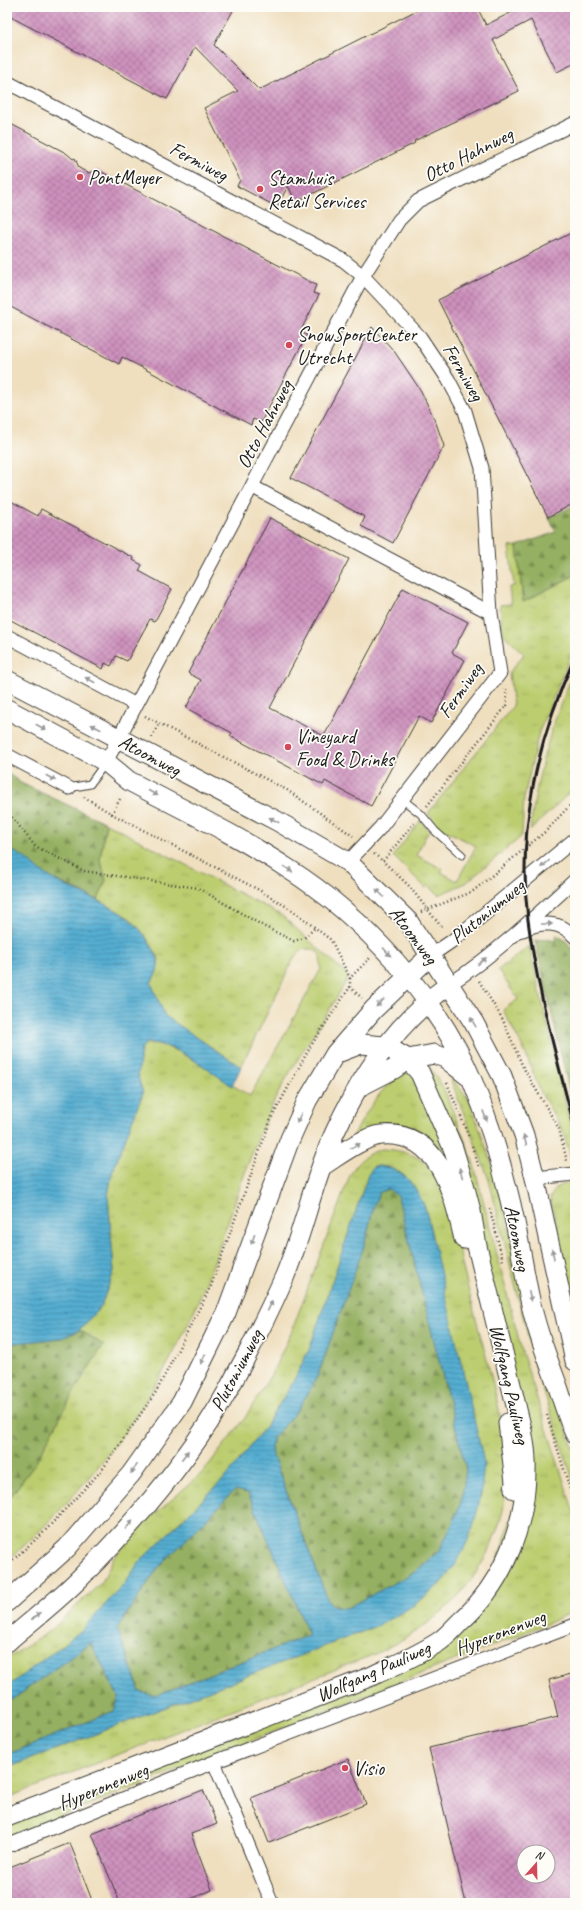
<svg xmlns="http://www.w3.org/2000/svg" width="582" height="1910" font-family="Caveat,sans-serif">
  <defs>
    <pattern id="grass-tufts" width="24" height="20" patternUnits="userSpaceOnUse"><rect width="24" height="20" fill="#bccd70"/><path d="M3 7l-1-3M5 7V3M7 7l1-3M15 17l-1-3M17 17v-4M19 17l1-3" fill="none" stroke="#a1af60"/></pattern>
    <pattern id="forest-firs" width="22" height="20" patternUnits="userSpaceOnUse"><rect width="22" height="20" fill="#95b062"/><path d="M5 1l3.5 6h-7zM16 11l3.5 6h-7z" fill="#798e50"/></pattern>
    <pattern id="water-rules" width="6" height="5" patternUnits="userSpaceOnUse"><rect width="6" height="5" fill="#54add1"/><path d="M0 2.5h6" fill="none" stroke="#458ca9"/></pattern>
    <pattern id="building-cross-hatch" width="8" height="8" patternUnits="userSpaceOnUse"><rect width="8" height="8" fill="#ce91bd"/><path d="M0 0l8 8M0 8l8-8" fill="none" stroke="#a67699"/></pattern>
  </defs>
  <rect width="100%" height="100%" fill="#fdfcf7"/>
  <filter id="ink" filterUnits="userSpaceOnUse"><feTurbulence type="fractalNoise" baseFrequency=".025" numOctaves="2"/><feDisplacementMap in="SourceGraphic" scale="8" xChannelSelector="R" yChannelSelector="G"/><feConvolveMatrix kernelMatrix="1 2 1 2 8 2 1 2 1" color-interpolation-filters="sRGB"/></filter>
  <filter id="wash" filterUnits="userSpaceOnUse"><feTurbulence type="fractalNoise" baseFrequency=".012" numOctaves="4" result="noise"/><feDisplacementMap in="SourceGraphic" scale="16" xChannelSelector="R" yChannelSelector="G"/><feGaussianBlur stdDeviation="0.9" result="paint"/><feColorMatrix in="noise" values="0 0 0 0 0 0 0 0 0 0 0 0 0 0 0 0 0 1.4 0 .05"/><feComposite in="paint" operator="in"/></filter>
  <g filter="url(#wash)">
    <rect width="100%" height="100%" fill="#efdfbf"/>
    <path fill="url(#grass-tufts)" stroke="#6c7446" d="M517,546L523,602L575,575V645L539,732L524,798L522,836L466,883L438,895L429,885L426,888L393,856L421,820L430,833L427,834L416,855L443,869L441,872L457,881L476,846L437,826L428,813L513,706L509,673L524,654L503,634L500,605L511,604L509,587L514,586L509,547Z
      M575,670V787L530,831C537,774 551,722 575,670Z
      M106,823L281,915L349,976C323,1025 287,1068 266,1119C243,1171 228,1227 207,1280C165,1389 94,1485 7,1561V1501L35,1464L75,1390L103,1345L80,1330L101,1306L114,1271L108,1196L112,1173L143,1093L138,1077L141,1049L146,1043C174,1041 224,1081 250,1096L321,969L320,955L314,949H304L295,956L241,1067L165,1016L151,983L157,972L159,958L146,937L131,919L98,900L106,880L100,859Z
      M529,946L575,1142V1163L573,1164L563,1131L540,1091L524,1050L503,1010L518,999L498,970Z
      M427,1063L443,1087L473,1161L522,1352L575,1516V1611L542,1626L7,1837V1824L395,1671L482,1609L532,1454L420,1064Z
      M409,1066L441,1131L452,1175C447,1164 443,1154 436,1144C423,1127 395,1119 374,1127C367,1130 360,1135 352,1139C368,1108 381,1087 409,1066Z
      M449,1075L470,1101L497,1179L525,1298L575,1455V1486L535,1365L489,1180Z
      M382,1149C403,1150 422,1155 434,1174C449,1198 458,1248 465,1276C477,1325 492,1374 502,1424C506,1449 509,1493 501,1518C480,1587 439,1623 375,1654L7,1798V1768L372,1628L466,1543L477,1513L483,1486L426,1210C416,1186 403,1165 374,1166L368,1175L309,1350L292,1384L265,1427L228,1475L140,1561L125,1583L82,1630L7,1687V1659L51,1630L102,1582L114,1557L144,1524L203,1472L243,1421L272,1373L291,1333L350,1175C358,1160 366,1154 382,1149Z
      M566,1183L570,1186L575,1185V1303L550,1198L556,1188Z"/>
    <path fill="url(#forest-firs)" stroke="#58663f" d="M575,505V575L523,602L517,546L556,532L549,518Z
      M7,773L21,783L106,823L100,859L106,880L98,900L47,876L22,856L7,850Z
      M556,935C567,940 572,946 575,958V1116L535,941L547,939L555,941Z
      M389,1189L398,1197L466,1469L462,1499L453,1523L439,1551L415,1572L347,1608L335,1607L328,1601L271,1451L272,1439L299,1408L318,1375L364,1246L374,1205L380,1192Z
      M80,1330L103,1345L75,1390L35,1464L7,1501V1344L62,1338Z
      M235,1489L248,1493L309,1635L155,1696L140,1692L117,1628L158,1568Z
      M91,1643L119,1698L114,1711L7,1755V1703Z"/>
    <path fill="url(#water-rules)" stroke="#386476" fill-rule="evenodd" d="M7,850C23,852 34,868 48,876C82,898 127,904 149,942C160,960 162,963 151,983L165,1016L241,1067L232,1086C210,1071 173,1041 146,1043L141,1049L138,1077L143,1093L112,1173L108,1196L114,1271L101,1306L80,1330L62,1338L7,1344Z
      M374,1166C403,1165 416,1186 426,1210L484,1462C482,1498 474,1539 452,1569C433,1597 401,1614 372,1628L7,1768V1755L114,1711L119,1698L91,1643L7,1703V1687L82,1630L125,1583L140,1561L228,1475L265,1427L292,1384L309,1350L368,1175ZM389,1189L398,1197L466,1469L462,1499L453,1523L439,1551L415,1572L347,1608L335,1607L328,1601L271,1451L272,1439L299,1408L318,1375L364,1246L374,1205L380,1192ZM235,1490L248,1493L309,1635L155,1696L140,1692L117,1628L158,1568Z"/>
    <g id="blocks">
      <path fill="url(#building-cross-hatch)" fill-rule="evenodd" d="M7,7H235L214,45L259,90L423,7H477L486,25L522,7H575V63L557,72L531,20L493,40L519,91L414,141L415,143L296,202L288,186L277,207L237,186L240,180L204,108L238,91L195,47L167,99L7,15Z
        M7,122L66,153L73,159L75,158L79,168L88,173L98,170L316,285L313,293L319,295L300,332L307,335L261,422L253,419L251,425L122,357L119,364L7,305Z
        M575,231V503L548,517L438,300Z
        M372,327L394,351L421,391L436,423L444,446L393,543L361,526L365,517L291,478Z
        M7,499L38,516L41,509L134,558L133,560L142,565L139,571L172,589L155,621L150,619L127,661L116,656L111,666L105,663L103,669L7,618Z
        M270,518L349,559L270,708L324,736L403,588L468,622L452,653L465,660L431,723L419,716L371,806L325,781L323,785L230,736L232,733L186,708L201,680L188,673Z
        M575,1673V1903H466L429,1748L558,1717L549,1680ZM524,1852H548V1876H524Z
        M348,1759L366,1804L269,1843L251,1798Z
        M203,1790L217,1824L191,1834L212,1890L181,1903H120L92,1834Z
        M70,1843L93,1903H7V1868Z"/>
    </g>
  </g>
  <g filter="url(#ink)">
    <use href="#blocks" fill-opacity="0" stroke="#3c3934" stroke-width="1"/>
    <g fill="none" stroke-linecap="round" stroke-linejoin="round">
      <g stroke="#3c3934" stroke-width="9">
        <path id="lane" d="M69,788L90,784L106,762
          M402,799L421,814L435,831L462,855"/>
      </g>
      <g stroke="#3c3934" stroke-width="15">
        <path id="street" d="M7,82L343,260L363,276L420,337L448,379L465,411L482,468L491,613L500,673L380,828L348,862
          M253,487L491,613
          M7,636L136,705
          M7,755L69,788
          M106,762L363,276L399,220L418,201L575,123
          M523,930C541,921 561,921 575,937
          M430,956L452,941L575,839
          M450,984C495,954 535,917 575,880
          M535,1178L575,1174
          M214,1762L272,1903
          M7,1846L214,1762L575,1625"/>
      </g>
      <g stroke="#3c3934" stroke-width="21">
        <path id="secondary" d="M7,680L277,821L348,862L408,921L474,1023L502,1076L524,1135L535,1178L575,1361
          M7,709L106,762L129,781C182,809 237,835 287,868C363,916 437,997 472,1080C487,1116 499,1154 508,1192C517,1226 522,1261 529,1295C535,1326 547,1357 558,1387C563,1402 568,1419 575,1434
          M359,1087L394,1069L408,1059L434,1054L445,1058L468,1076
          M322,1166C338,1156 363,1137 381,1135C440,1129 454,1197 464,1239
          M508,1423L515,1482L514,1489
          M7,1602L67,1548L131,1474L182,1402L226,1313L290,1139L307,1101L335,1054L374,1009L430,956
          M7,1642C32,1620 60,1599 83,1575C137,1520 191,1458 228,1390C248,1354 267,1316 284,1278C304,1231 313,1179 335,1132C361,1075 398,1021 450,984
          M7,1817L372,1676C395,1665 419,1655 440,1641C447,1636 454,1628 460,1622C505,1582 528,1521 526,1461C526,1451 524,1440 522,1430L477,1246L471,1211L464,1184L453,1148L420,1073L408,1059L385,1046L361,1044L335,1054"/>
      </g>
      <path stroke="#3c3934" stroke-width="2.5" stroke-dasharray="1 3" stroke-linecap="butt" d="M145,716L287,790L353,836
        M152,737L159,723
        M84,797L112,814L259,890L292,910L331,940L350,978
        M427,806L507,705L506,689
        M7,811L35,846L84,871L198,888L265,927L294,941L304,938L316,927
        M112,814L121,797
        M414,823L383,861L409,886L443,929
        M374,854L383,861
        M421,912L472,892L546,831L575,800
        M479,981L502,1018L523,1067L559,1129L567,1161
        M350,987L362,998
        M447,1083L469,1137
        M472,1146L479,1168
        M490,1209L503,1261
        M547,1415L575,1505
        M7,1565L43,1533L102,1470L156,1392L211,1286L271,1119L310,1047L350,987V978L370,958"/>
      <use href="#lane" stroke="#fff" stroke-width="7"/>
      <use href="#street" stroke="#fff" stroke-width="13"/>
      <use href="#secondary" stroke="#fff" stroke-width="19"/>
      <path stroke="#1c1c1c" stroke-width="3" d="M575,657C537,739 517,830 528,920C537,991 558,1061 575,1130"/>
    </g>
    <defs><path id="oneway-solid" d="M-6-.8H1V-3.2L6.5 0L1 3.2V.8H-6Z"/></defs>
    <g fill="#999">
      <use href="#oneway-solid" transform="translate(90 680) rotate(-152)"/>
      <use href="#oneway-solid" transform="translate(41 727) rotate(28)"/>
      <use href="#oneway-solid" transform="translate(96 727) rotate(-152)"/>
      <use href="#oneway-solid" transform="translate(51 778) rotate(28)"/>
      <use href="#oneway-solid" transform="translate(153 793) rotate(28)"/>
      <use href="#oneway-solid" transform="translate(274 820) rotate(-152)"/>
      <use href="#oneway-solid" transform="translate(545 864) rotate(141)"/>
      <use href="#oneway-solid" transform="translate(288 869) rotate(33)"/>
      <use href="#oneway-solid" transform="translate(380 893) rotate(-135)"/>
      <use href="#oneway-solid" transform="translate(547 924)"/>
      <use href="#oneway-solid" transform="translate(387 952) rotate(48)"/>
      <use href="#oneway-solid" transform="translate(482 961) rotate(-39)"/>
      <use href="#oneway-solid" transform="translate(380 1003) rotate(136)"/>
      <use href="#oneway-solid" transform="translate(473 1022) rotate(-120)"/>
      <use href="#oneway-solid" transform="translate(485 1116) rotate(69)"/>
      <use href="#oneway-solid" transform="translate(299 1118) rotate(114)"/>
      <use href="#oneway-solid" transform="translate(525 1140) rotate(-105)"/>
      <use href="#oneway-solid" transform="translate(355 1146) rotate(-27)"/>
      <use href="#oneway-solid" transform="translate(461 1173) rotate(-107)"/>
      <use href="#oneway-solid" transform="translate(253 1239) rotate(110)"/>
      <use href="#oneway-solid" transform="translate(553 1254) rotate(-102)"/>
      <use href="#oneway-solid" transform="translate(530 1296) rotate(76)"/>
      <use href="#oneway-solid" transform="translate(270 1306) rotate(-64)"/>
      <use href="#oneway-solid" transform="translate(203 1359) rotate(116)"/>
      <use href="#oneway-solid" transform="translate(185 1455) rotate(-53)"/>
      <use href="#oneway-solid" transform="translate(134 1469) rotate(126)"/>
      <use href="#oneway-solid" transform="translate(129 1525) rotate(-48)"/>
      <use href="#oneway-solid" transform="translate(36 1616) rotate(-41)"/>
    </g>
  </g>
  <g fill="#d1495b" stroke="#fdfcf7" stroke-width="1.5">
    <circle cx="80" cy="177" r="4"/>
    <circle cx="260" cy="189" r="4"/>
    <circle cx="289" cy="345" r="4"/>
    <circle cx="288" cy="747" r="4"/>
    <circle cx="345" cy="1768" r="4"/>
  </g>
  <g text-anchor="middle" stroke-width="3.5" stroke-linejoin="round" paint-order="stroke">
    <g font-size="20" fill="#1c1c1c" stroke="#fdfcf7">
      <text transform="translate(468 154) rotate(-27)" y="7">Otto Hahnweg</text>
      <text transform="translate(199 161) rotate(28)" y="7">Fermiweg</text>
      <text transform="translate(464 372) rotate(60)" y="7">Fermiweg</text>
      <text transform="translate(264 424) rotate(-62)" y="7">Otto Hahnweg</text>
      <text transform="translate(460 690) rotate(-55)" y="7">Fermiweg</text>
      <text transform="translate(150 755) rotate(28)" y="7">Atoomweg</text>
      <text transform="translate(487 911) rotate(-39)" y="7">Plutoniumweg</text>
      <text transform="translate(414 935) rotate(53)" y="7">Atoomweg</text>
      <text transform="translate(518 1238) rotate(79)" y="7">Atoomweg</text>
      <text transform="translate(236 1370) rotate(-62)" y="7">Plutoniumweg</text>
      <text transform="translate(510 1384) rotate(77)" y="7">Wolfgang Pauliweg</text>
      <text transform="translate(500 1632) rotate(-21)" y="7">Hyperonenweg</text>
      <text transform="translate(373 1671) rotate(-24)" y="7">Wolfgang Pauliweg</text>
      <text transform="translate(103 1786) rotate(-22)" y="7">Hyperonenweg</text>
    </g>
    <g font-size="20" fill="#1c1c1c" stroke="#fdfcf7" text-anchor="start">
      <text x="88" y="184">PontMeyer</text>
      <text x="268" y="185">Stamhuis<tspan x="268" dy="23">Retail Services</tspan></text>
      <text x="297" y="341">SnowSportCenter<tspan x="297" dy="23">Utrecht</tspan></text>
      <text x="296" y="743">Vineyard<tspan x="296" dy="23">Food &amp; Drinks</tspan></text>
      <text x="353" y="1775">Visio</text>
    </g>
  </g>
  <rect width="582" height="1910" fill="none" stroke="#fdfcf7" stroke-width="24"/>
  <g transform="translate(536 1864) rotate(20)"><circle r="19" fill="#fdfcf7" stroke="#a3a29f"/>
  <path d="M0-3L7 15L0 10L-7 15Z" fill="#d1495b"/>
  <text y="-6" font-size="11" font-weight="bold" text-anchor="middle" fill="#1c1c1c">N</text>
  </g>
</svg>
